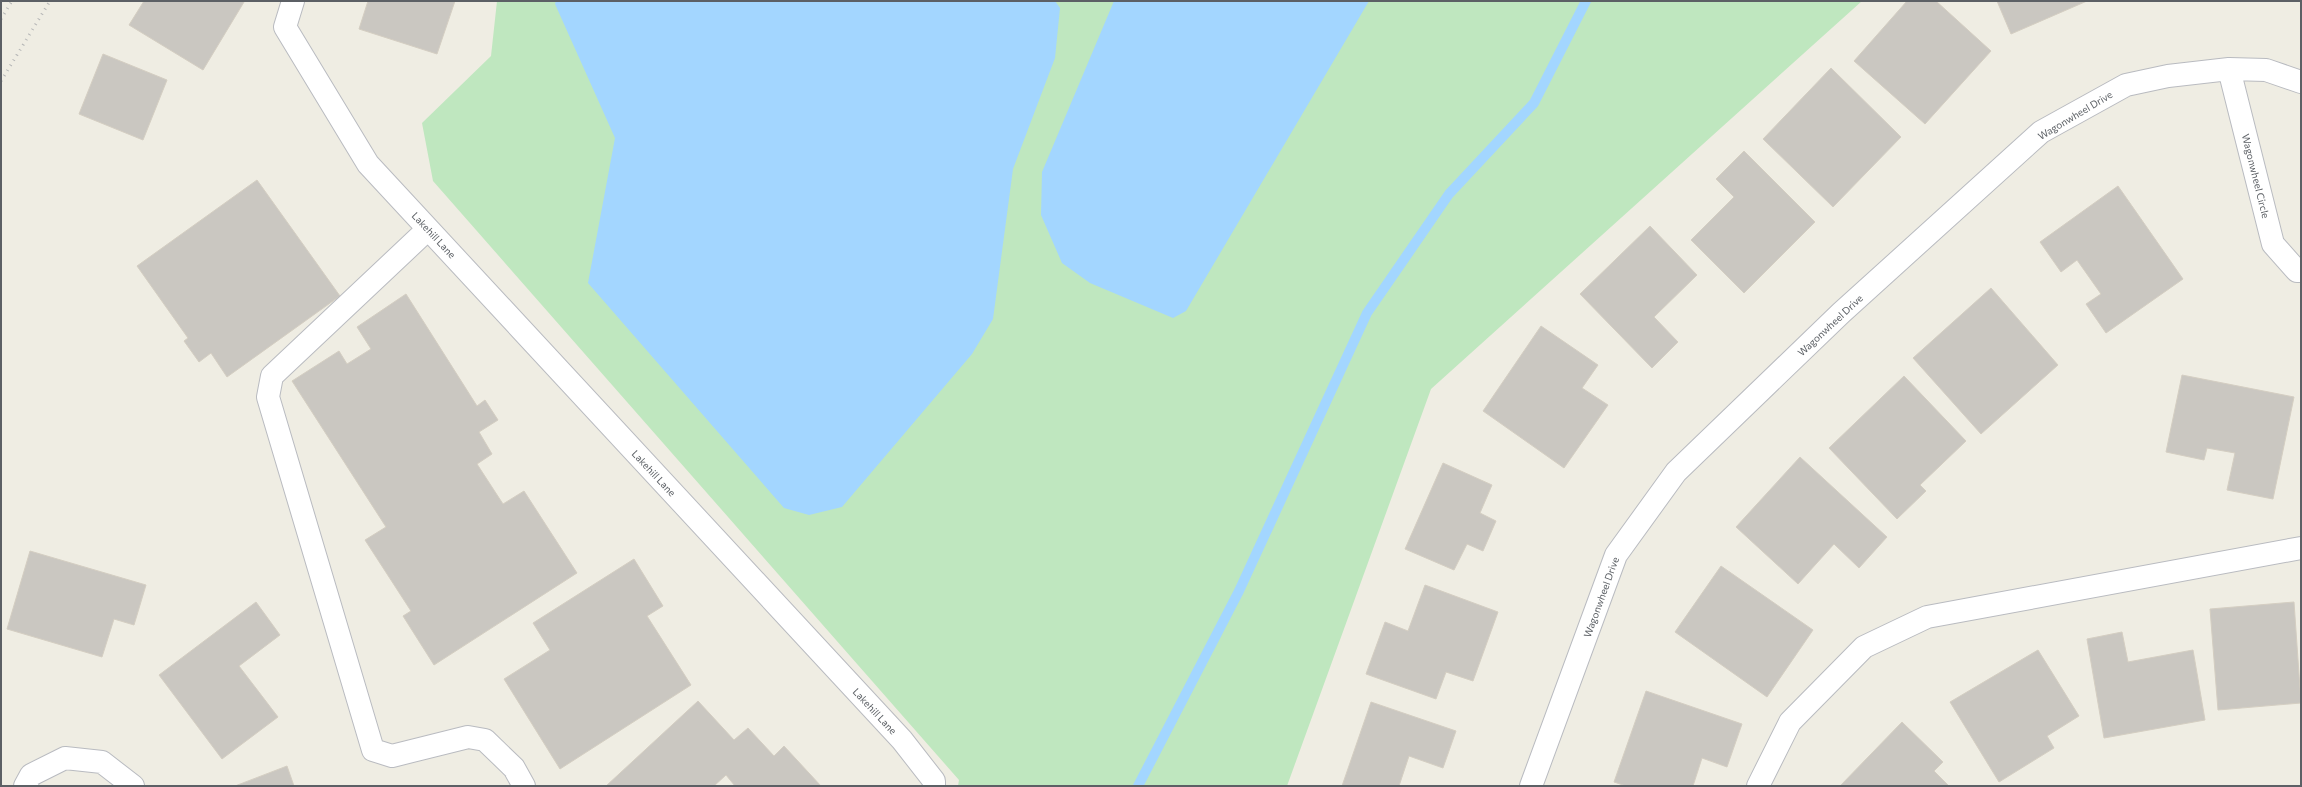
<svg xmlns="http://www.w3.org/2000/svg" width="2302" height="787" font-family="Commissioner,sans-serif">
  <rect width="100%" height="100%" fill="#efede3"/>
  <path fill="#bfe7bf" d="M497,1H1862L1431,389L1287,786H958L959,780L433,181L422,123L491,56Z"/>
  <path fill="#a3d6ff" d="M556,1H1055L1060,8L1055,58L1013,169L993,319L972,354L842,507L809,515L784,508L588,283L615,138L555,4Z
    M1114,1H1369L1186,311L1173,318L1090,283L1062,263L1041,215L1042,172Z"/>
  <g fill="none" stroke-linecap="round" stroke-linejoin="round">
    <path stroke="#a3d6ff" stroke-width="10" d="M1138,786L1239,591L1367,313L1449,194L1534,103L1586,1"/>
  </g>
  <path fill="#cac7c1" stroke="#d4cec2" d="M144,1H241L244,2L203,70L129,25Z
    M368,1H455L437,54L359,29Z
    M1907,1H1936L1991,51L1925,124L1854,61Z
    M1997,1H2087L2011,34Z
    M103,54L167,80L143,140L79,114Z
    M1831,68L1901,137L1833,207L1763,139Z
    M1744,151L1815,222L1744,293L1691,240L1734,197L1716,179Z
    M257,180L340,296L227,377L211,353L199,362L184,341L188,338L137,266Z
    M2118,186L2183,279L2106,333L2086,304L2101,294L2077,260L2061,272L2040,242Z
    M1650,226L1697,275L1654,317L1678,342L1652,368L1580,294Z
    M1991,288L2058,365L1981,434L1913,358Z
    M406,294L477,406L485,400L498,420L479,432L492,454L477,464L503,504L524,491L577,573L434,665L403,616L411,611L365,540L386,527L292,381L339,351L347,364L371,349L357,327Z
    M1541,326L1598,365L1582,388L1608,405L1564,468L1483,411Z
    M2182,375L2294,397L2273,499L2227,490L2235,453L2207,448L2204,460L2166,452Z
    M1904,376L1966,441L1920,485L1926,491L1897,519L1829,448Z
    M1800,457L1887,537L1859,568L1834,544L1798,584L1736,527Z
    M1443,463L1492,485L1480,513L1496,521L1483,551L1467,544L1454,570L1405,549Z
    M30,551L146,585L134,625L114,619L102,657L7,629Z
    M634,559L663,606L647,616L691,685L560,769L504,679L550,650L533,623Z
    M1721,566L1813,630L1767,697L1675,632Z
    M1425,585L1498,612L1473,681L1446,672L1436,699L1366,674L1385,622L1408,631Z
    M256,602L280,635L239,666L278,717L222,759L159,675Z
    M2294,602L2301,703L2218,710L2210,609Z
    M2122,632L2128,662L2193,650L2205,720L2104,738L2087,639Z
    M2038,650L2079,716L2047,736L2054,748L1999,782L1950,702Z
    M1646,691L1742,724L1727,767L1702,758L1693,786H1626L1614,782Z
    M698,701L734,740L748,728L774,756L784,746L821,786H735L726,775L714,786H606Z
    M1371,702L1456,731L1443,768L1409,756L1399,786H1342Z
    M1902,722L1943,762L1934,771L1949,786H1840Z
    M287,766L294,786H235Z"/>
  <g fill="none" stroke-linecap="round" stroke-linejoin="round">
    <g stroke="#b9bbc0" stroke-width="24">
      <path id="minor" d="M293,1L285,27L368,164L902,740L934,781V786
        M2229,69L2273,244L2297,271H2301
        M428,229L272,376L268,397L373,750L392,756L468,737L485,740L514,768L524,786
        M25,786L31,775L65,758L102,762L133,786
        M1531,786L1616,555L1676,472L1841,313L2041,132L2126,85L2168,76L2229,69L2266,70L2301,82
        M1758,786L1790,722L1864,647L1927,617L2301,548"/>
    </g>
    <use href="#minor" stroke="#fff" stroke-width="22"/>
    <path stroke="#b5b6b6" stroke-width="3" stroke-dasharray="1 5" stroke-linecap="butt" d="M1,19L12,1
      M1,81L50,1"/>
  </g>
  <g text-anchor="middle" stroke-width="3" stroke-linejoin="round" paint-order="stroke">
    <g font-size="10" fill="#5c6065" stroke="#fff">
      <text transform="translate(2075 115) rotate(-31)" y="4">Wagonwheel Drive</text>
      <text transform="translate(2256 176) rotate(76)" y="4">Wagonwheel Circle</text>
      <text transform="translate(434 235) rotate(47)" y="4">Lakehill Lane</text>
      <text transform="translate(1830 325) rotate(-43)" y="4">Wagonwheel Drive</text>
      <text transform="translate(654 473) rotate(47)" y="4">Lakehill Lane</text>
      <text transform="translate(1601 597) rotate(-70)" y="4">Wagonwheel Drive</text>
      <text transform="translate(875 711) rotate(47)" y="4">Lakehill Lane</text>
    </g>
  </g>
  <rect width="2302" height="787" fill="none" stroke="#5c6065" stroke-width="4"/>
</svg>
